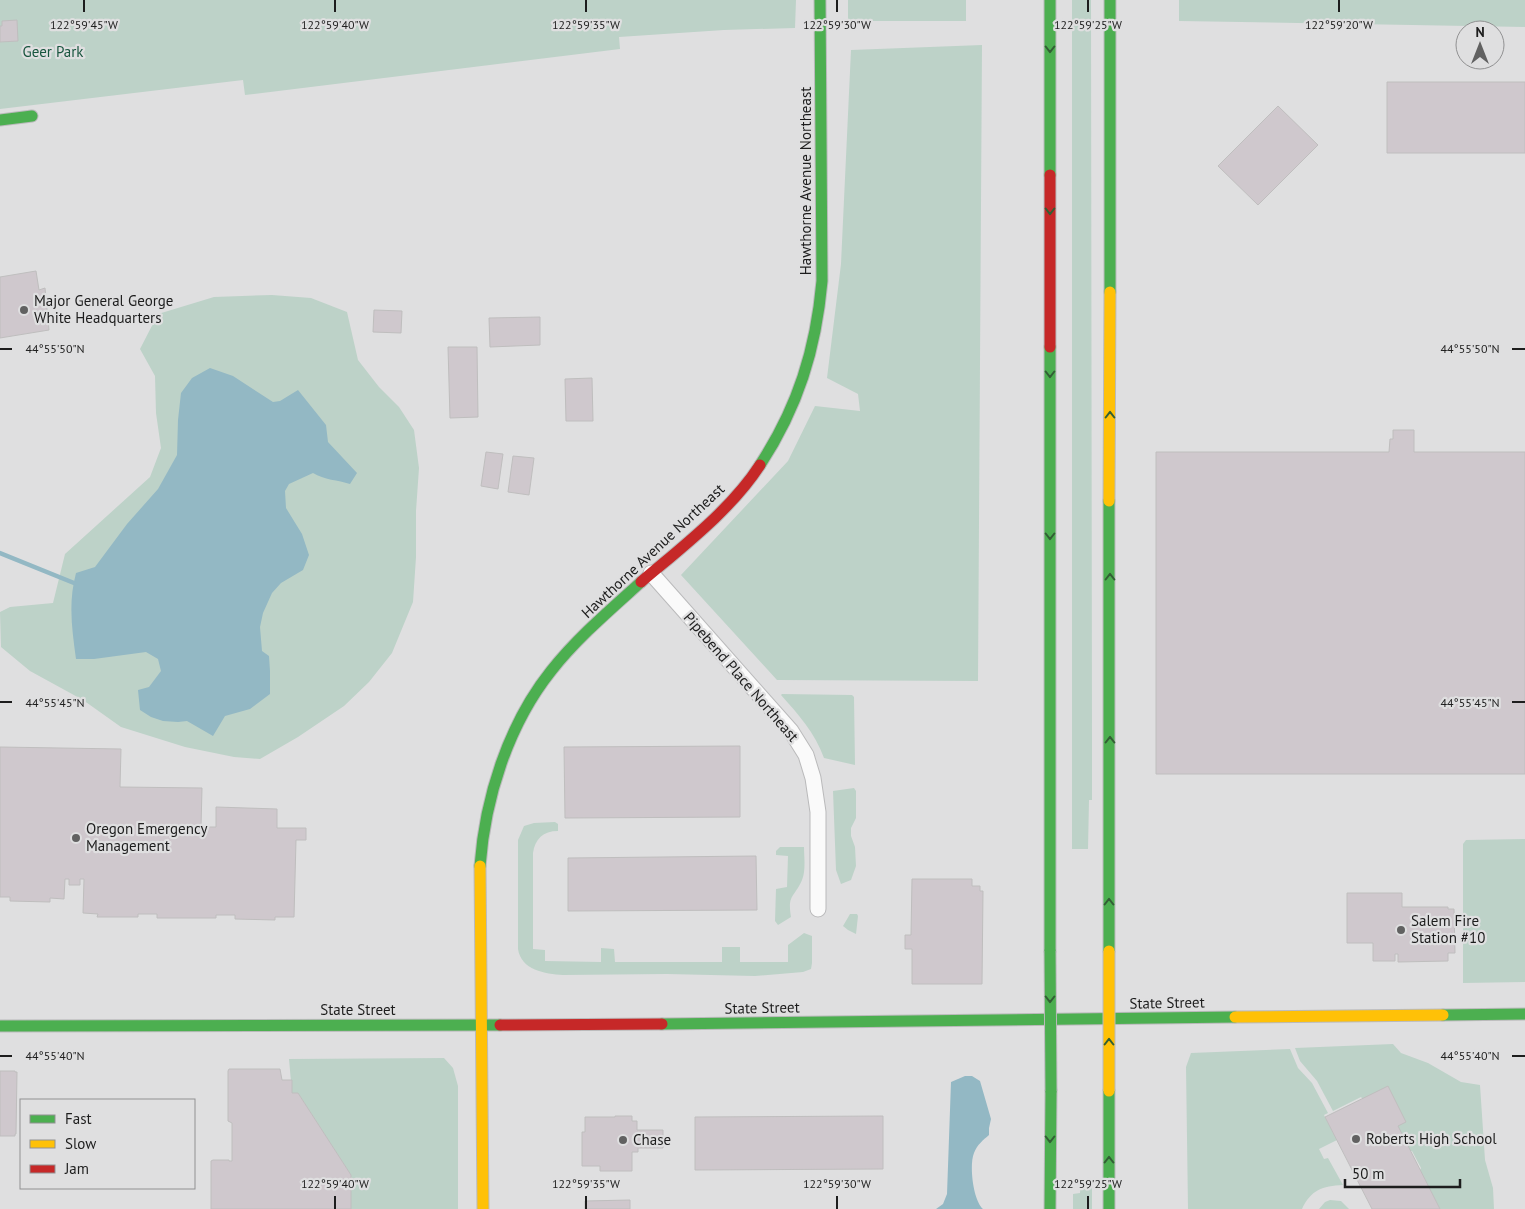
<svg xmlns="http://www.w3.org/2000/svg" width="1525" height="1209" font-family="'PT Sans',sans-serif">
  <rect width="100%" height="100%" fill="#dfdfe0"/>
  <path fill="#bdd2c8" d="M0,0H796L795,28L724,30L619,37L620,49L245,95L243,80L0,109Z
    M848,0H966V21H848Z
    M1072,0H1091L1092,739V800H1089L1088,849H1072Z
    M1179,0H1525V27L1179,21Z
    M982,45L978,681L777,680L681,575L788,461L815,406L860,411L858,394L827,378L841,264L851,50Z
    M272,295L311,298L347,312L358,360L379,387L399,407L414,430L419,468L416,511V557L413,602L392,653L369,682L344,706L298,737L260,759L234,757L185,747L121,727L83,700L30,671L1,647L0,612L10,607L53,603L65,554L150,477L161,448L156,413L155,376L140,349L158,314L214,297Z
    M782,694L852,695L854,697L855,765L824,758C815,733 798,714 781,695Z
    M854,788L856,791V818L851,828V836L855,847L856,866L851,880L841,884L836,870L833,791Z
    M555,822L558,824V831C543,831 535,839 533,853V949L545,950V961L601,962V948L614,949L615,962H722V947H740V962H788V945L804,933L812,936V963L811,969L803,972L755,976L667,974L563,975C545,974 521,970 518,949V840L524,826L534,823Z
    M1525,839V982L1463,983V844L1466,840Z
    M780,847H804C804,856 806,871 802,880C795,897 787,894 791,917L778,925L775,921L776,889L787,887L788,856L776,855V851Z
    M850,914H857L858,916L856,934L848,930L843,926Z
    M1393,1044L1401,1053L1428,1063L1461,1082L1480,1085L1485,1160L1493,1188L1494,1209H1440L1420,1170L1421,1168L1412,1151H1410L1361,1097L1333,1111L1317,1081L1300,1061L1295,1048Z
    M1290,1049L1298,1068L1312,1083L1328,1113L1324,1115L1337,1140L1319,1149L1324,1159L1328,1158L1343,1185C1322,1186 1311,1190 1302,1209H1188L1186,1067L1191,1053Z
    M444,1058L453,1068L458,1086V1209H351V1175L298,1093H292L289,1059Z
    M1081,1180H1092V1209H1073V1194L1080,1193Z
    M1330,1200L1341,1201L1349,1209H1319L1325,1202Z"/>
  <path fill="#93b8c4" d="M210,368L233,376L273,402L280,401L298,390L326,425L328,442L357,473L350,484C338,480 324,480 313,473L289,484L285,491L286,508L302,534L309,555L303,570L281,583L272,593L263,613L260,627L262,651L269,656L270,671V694L250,709L225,716L213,736L187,721L178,722L163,721L151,717L140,710L138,690L149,687L161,671L158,659L146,652L94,659H76C72,629 68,603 76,573L95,567L127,524L158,489L177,455L178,420L181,393L192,378Z
    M965,1076H972L980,1081L991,1119L989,1128V1135C983,1140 977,1145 974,1153C969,1165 973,1200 983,1209H936L943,1204L947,1194L951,1082Z"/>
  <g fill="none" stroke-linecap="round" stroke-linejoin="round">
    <path stroke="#93b8c4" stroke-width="4.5" d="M0,553L74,583"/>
  </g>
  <path fill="#cfc8cd" stroke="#bfbebe" d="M17,20L18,41L0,42V26H2V21Z
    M1387,82H1525V153H1387Z
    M1278,106L1318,145L1258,205L1218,166Z
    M36,271L39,290L45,288L49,330L0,338V277Z
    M374,310L402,311L401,333L373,332Z
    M540,317V345L490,347L489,318Z
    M448,347H477L478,417L450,418Z
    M592,378L593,421H566L565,379Z
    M1393,430H1414V452H1525V774H1156V452H1389L1390,439H1393Z
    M486,452L503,454L498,489L481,486Z
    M513,456L534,458L529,495L508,492Z
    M740,746V817L565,818L564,747Z
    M0,747L121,749L120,787L202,788L201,827H216V807L277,809V828H306V840H296L294,917H275V920L235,919V915H216V918H157V914H138V917H97L98,914L83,913L84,879H80V885H69V879H65L64,899L50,898V902L10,901V897H0Z
    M756,856L757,910L568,911V858Z
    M912,879H972V886H980V891H983L982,984H912V949H905V935H911Z
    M1347,893H1402V907H1448V909H1454L1455,953H1448V961L1398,962V954H1395V961H1373V943H1347Z
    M229,1069H280L282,1080H292V1093H298L351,1175V1209H211V1161L213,1160H229V1161H232V1123L228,1121V1071Z
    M0,1071H15V1072H17L16,1134H15V1136H0Z
    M1388,1086L1406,1122L1398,1126L1440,1209H1372L1325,1117Z
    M615,1116H632V1121H637V1130H663V1148H638V1152H632V1171H600V1166H582V1132H585V1117H615Z
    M883,1116V1169L695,1170V1117Z
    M630,1200V1209H585V1201Z"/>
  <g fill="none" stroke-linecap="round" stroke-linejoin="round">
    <g stroke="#bababb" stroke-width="17">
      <path id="street" d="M651,573L791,731L806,755L813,778L818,812V909"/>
    </g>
    <g stroke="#bababb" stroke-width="13">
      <path id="fast" d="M1050,0V175
        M0,120L32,116
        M1110,292V0
        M1050,347V951
        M760,465C798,407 816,349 822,281L820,0
        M480,866C485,798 508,725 551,671C577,638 610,610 641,582
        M1109,951V501
        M1443,1015L1525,1014
        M662,1024L1235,1017
        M0,1026L500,1025
        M1109,1091V1209
        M1050,1209L1051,1091"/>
    </g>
    <g stroke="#bababb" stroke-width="13">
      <path id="slow" d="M1109,501L1110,292
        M480,866L483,1209
        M1235,1017L1443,1015"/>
    </g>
    <g stroke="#bababb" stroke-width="13">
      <path id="jam" d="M1050,175V347
        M641,582C682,547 731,510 760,465
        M500,1025L662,1024"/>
    </g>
    <use href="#street" stroke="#fafafa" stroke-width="15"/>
    <use href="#fast" stroke="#4caf50" stroke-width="11"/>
    <use href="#slow" stroke="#ffc107" stroke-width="11"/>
    <use href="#jam" stroke="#c62828" stroke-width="11"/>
    <g stroke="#bababb" stroke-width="13" stroke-linecap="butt">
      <path id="fast-bridge" d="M1050,951L1051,1091"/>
    </g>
    <g stroke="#bababb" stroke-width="13" stroke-linecap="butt">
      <path id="slow-bridge" d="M1109,951V1091"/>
    </g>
    <use href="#fast-bridge" stroke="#4caf50" stroke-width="11"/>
    <use href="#slow-bridge" stroke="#ffc107" stroke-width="11"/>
  </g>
  <defs><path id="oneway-chevron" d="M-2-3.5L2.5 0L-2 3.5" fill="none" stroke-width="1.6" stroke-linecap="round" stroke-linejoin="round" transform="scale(1.25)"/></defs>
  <g stroke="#325f34">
    <use href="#oneway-chevron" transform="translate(1050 49) rotate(90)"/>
    <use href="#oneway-chevron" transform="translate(1050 211) rotate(90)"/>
    <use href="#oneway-chevron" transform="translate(1050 374) rotate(90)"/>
    <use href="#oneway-chevron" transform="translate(1110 415) rotate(-90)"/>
    <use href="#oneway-chevron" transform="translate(1050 536) rotate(90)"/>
    <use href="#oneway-chevron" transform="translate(1110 577) rotate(-90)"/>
    <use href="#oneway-chevron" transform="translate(1110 740) rotate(-90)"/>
    <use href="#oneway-chevron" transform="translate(1109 902) rotate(-90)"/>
    <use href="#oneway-chevron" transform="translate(1050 999) rotate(90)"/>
    <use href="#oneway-chevron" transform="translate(1109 1042) rotate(-90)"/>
    <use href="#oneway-chevron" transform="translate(1050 1139) rotate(90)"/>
    <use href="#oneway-chevron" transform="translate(1109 1160) rotate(-90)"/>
  </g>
  <path fill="none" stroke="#1d1d1d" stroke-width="2" d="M84,0V12M335,0V12M586,0V12M837,0V12M1088,0V12M1339,0V12M0,349H12M1512,349H1525M0,702H12M1512,702H1525M0,1056H12M1512,1056H1525M335,1196V1209M586,1196V1209M837,1196V1209M1088,1196V1209"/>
  <g fill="#616161" stroke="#dfdfe0" stroke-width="2">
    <circle cx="24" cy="310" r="5"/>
    <circle cx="76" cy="838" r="5"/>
    <circle cx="1401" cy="930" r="5"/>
    <circle cx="1356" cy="1139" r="5"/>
    <circle cx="623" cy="1140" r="5"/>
  </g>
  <g text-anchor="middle" stroke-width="4.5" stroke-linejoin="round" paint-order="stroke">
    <g font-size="15" fill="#19563f" stroke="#dfdfe0">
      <text x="53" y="57">Geer Park</text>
    </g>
    <g font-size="15" fill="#1d1d1d" stroke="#dfdfe0">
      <text transform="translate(806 181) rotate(-90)" y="5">Hawthorne Avenue Northeast</text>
      <text transform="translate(653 551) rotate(-43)" y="5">Hawthorne Avenue Northeast</text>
      <text transform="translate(741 677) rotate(49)" y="5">Pipebend Place Northeast</text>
      <text transform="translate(1167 1003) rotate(-1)" y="5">State Street</text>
      <text transform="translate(762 1008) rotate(-1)" y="5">State Street</text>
      <text x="358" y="1015">State Street</text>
    </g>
    <g font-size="15" fill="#1d1d1d" stroke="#dfdfe0" text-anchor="start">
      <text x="34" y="306">Major General George<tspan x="34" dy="17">White Headquarters</tspan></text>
      <text x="86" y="834">Oregon Emergency<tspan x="86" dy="17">Management</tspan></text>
      <text x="1411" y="926">Salem Fire<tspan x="1411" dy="17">Station #10</tspan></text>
      <text x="1366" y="1144">Roberts High School</text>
      <text x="633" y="1145">Chase</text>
    </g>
  </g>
  <g font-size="12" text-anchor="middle" fill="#1d1d1d" stroke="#dfdfe0" stroke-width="4.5" stroke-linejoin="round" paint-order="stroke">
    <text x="84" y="29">122°59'45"W</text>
    <text x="335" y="29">122°59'40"W</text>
    <text x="586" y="29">122°59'35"W</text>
    <text x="837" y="29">122°59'30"W</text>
    <text x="1088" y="29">122°59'25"W</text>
    <text x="1339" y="29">122°59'20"W</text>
    <text x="55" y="353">44°55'50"N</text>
    <text x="1470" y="353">44°55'50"N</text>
    <text x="55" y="707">44°55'45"N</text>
    <text x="1470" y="707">44°55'45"N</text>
    <text x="55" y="1060">44°55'40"N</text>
    <text x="1470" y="1060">44°55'40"N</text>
    <text x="335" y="1188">122°59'40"W</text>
    <text x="586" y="1188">122°59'35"W</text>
    <text x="837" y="1188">122°59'30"W</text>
    <text x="1088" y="1188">122°59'25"W</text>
  </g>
  <rect x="20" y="1099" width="175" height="90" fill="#dfdfe0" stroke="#919192"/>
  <rect x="30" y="1115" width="25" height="8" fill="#4caf50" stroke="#919192"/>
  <text x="65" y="1124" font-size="15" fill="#1d1d1d">Fast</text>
  <rect x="30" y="1140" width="25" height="8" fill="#ffc107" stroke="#919192"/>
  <text x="65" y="1149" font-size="15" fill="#1d1d1d">Slow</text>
  <rect x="30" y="1165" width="25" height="8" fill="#c62828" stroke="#919192"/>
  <text x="65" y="1174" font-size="15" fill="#1d1d1d">Jam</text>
  <g transform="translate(1480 45)"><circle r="24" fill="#dfdfe0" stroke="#919192"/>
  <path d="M0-4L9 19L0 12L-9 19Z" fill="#616161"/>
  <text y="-8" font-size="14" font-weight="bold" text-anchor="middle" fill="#1d1d1d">N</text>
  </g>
  <path d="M1345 1179v8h115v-8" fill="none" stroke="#1d1d1d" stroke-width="2.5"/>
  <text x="1352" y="1179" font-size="15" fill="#1d1d1d" stroke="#dfdfe0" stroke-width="4" paint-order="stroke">50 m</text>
</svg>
